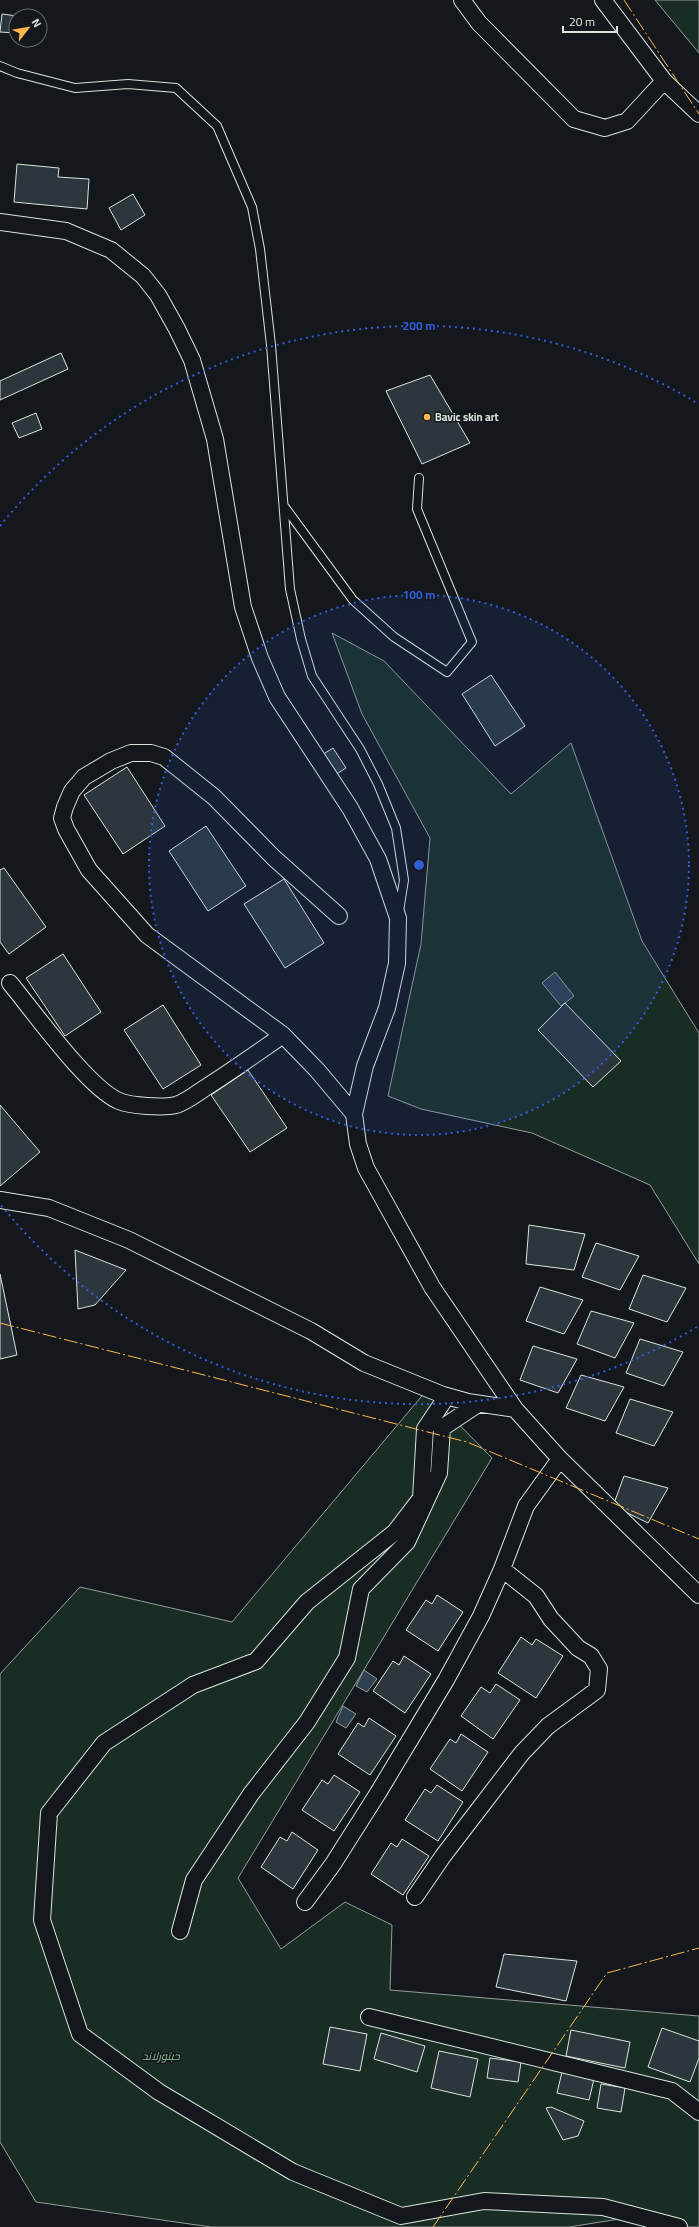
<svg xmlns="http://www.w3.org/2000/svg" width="699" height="2227" font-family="Georgia,Cairo,serif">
  <rect width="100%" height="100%" fill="#14181c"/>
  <path fill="#1a2d24" stroke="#939e99" d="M655,0H699V53Z
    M332,633L384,661L511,794L571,743L642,941L699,1033V1264L650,1185L532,1133L421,1109L388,1096L421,944L430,838L362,714Z
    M426,1391L492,1458L238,1878L281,1949L345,1902L392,1925L390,1990L699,2016V2227H647L632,2217L569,2227H211L36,2202L0,2142V1674L80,1587L232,1622Z"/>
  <path fill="#2f3f4d" stroke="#939e99" d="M555,972L574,996L561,1006L542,983Z
    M364,1670L377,1679L367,1692L356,1686Z
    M343,1706L356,1714L346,1728L336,1722Z"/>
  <path fill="#2c363c" stroke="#d8e6dc" d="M2,14L17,16L16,33L0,32Z
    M17,164L59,168L58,177L89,179L87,209L14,202Z
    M133,194L145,215L121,230L109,208Z
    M61,353L68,369L0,400V381Z
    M430,375L470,443L422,464L386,391Z
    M36,413L42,429L19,438L12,423Z
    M491,675L525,726L495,746L462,694Z
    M333,748L346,768L335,775L322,755Z
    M127,767L165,826L123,854L84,795Z
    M206,826L246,886L208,911L169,851Z
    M4,868L46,927L9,954L0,942V870Z
    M284,879L324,943L285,968L244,904Z
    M63,954L101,1012L65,1036L26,978Z
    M565,1003L621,1061L593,1087L538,1030Z
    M163,1005L201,1065L163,1089L124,1030Z
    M248,1070L287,1128L250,1152L211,1095Z
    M0,1105L40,1152L0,1186Z
    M529,1225L585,1234L574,1270L526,1264Z
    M596,1243L639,1256L620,1290L582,1277Z
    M75,1250L126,1270L95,1305L78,1309Z
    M0,1274L17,1355L0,1359Z
    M643,1275L686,1288L667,1322L629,1309Z
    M540,1287L583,1300L564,1334L526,1321Z
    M591,1311L634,1323L615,1358L577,1344Z
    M640,1339L683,1352L664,1386L626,1373Z
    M533,1346L577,1359L558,1393L520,1380Z
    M581,1375L624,1387L605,1421L566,1408Z
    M630,1399L673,1412L654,1446L616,1433Z
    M624,1476L668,1488L648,1523L613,1506Z
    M437,1595L463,1612L438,1651L406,1630L426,1600L432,1604Z
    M521,1637L532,1645L536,1639L563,1656L536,1698L498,1673Z
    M404,1656L431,1674L405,1713L373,1691L393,1661L399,1665Z
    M496,1684L520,1700L493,1739L461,1716L481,1687L490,1693Z
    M369,1718L396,1736L370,1775L338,1754L358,1723L364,1727Z
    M461,1734L488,1752L462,1791L430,1769L450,1739L456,1743Z
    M334,1775L360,1792L334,1831L302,1810L322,1780L328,1784Z
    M437,1785L463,1802L438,1841L405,1820L425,1789L431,1793Z
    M292,1832L318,1850L293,1889L261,1867L280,1837L287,1841Z
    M402,1839L429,1856L403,1895L371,1874L391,1843L397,1847Z
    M504,1954L577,1961L566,2001L496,1987Z
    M330,2027L367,2034L360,2071L323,2064Z
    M662,2028L699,2041V2058L690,2082L648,2067Z
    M571,2030L630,2042L625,2068L566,2056Z
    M381,2033L425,2046L417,2072L374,2059Z
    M439,2051L478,2059L470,2097L431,2088Z
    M490,2058L521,2062L518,2082L487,2078Z
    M562,2072L594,2079L589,2100L557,2093Z
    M601,2084L625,2088L621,2112L597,2108Z
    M551,2107L584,2121L578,2136L563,2140L546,2108Z"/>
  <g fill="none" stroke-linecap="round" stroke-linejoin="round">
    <g stroke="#d8e6dc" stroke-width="10">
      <path id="service" d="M0,66L17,73L75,88L128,84L176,88L217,126L252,207L260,249L271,345L290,589L301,639L312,676L360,749L378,784L396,828L404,880L399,911
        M284,506L353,600L394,637L447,672L472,642L417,509L419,478"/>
    </g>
    <g stroke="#d8e6dc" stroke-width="18">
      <path id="minor" d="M462,0L479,23L574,119L605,128L627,121L664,81
        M603,0L664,81L699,114
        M0,222L66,231L111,250L143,276L158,295L177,329L192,360L215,439L243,607L260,658L277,697L350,808L378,859L398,918L397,963L387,1008L365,1066L354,1114L358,1144L366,1168L432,1287L515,1409L560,1459L699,1595
        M339,916L274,858L214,797L164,757L151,753H131L111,761L84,777L72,791L65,807L62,818L66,829L89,870L147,935L283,1035L317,1070L354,1114
        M10,983C34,1012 88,1088 119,1101C131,1106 163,1108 176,1105C186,1102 196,1094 205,1088C232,1071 257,1053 283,1035
        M0,1200L49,1208L129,1240L311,1331L364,1363L443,1395L468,1402L515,1409
        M447,1396L425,1429L421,1498L395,1532L307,1602L256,1661L193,1685L104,1743L49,1813L42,1920L80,2034L159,2092L293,2172L401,2216L484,2201L603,2207L679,2227
        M415,1897L443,1856L522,1753L548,1726L597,1690L599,1669L591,1656L578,1648L551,1619L536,1596L502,1569
        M305,1902L333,1864L378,1793L446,1680L481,1616L502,1569L526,1506L560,1459
        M180,1931L194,1880L251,1794L307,1722L347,1658L361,1589L407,1542L439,1473L442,1428L478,1404
        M369,2017L672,2091L699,2112"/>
    </g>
    <use href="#service" stroke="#14181c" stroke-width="8"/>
    <use href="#minor" stroke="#14181c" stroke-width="16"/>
    <path stroke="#ffb74d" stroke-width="1" stroke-dasharray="14 3 2 3" stroke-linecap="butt" d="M624,0L699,114
      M0,1323L467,1442L699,1539
      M433,2227L607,1973L699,1948"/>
  </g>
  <circle cx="419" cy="865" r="270" fill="#305dd8" fill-opacity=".12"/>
  <g fill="none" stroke="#305dd8" stroke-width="2" stroke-dasharray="2 4">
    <circle cx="419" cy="865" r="270"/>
    <path d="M697 1327A539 539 0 0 1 0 1204M0 526A539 539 0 0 1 697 403"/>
  </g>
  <circle fill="#ffb74d" stroke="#14181c" stroke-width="1.5" cx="427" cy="417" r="4"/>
  <g text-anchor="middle" stroke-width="3" stroke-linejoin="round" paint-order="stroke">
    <g font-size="11" font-weight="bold" fill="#d8e6dc" stroke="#14181c" text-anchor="start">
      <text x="435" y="421">Bavic skin art</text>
    </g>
    <g font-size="11" font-style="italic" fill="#8ac095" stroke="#14181c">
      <text x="161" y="2060">حبتورلاند</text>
    </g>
  </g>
  <circle cx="419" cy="865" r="6" fill="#305dd8" stroke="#14181c" stroke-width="2"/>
  <g font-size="12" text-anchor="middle" font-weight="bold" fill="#305dd8" stroke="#14181c" stroke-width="3" stroke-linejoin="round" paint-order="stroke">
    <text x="419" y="330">200 m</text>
    <text x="419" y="599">100 m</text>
  </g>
  <g transform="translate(28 28) rotate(59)"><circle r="19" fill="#14181c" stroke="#626a69"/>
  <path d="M0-3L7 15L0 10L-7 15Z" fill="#ffb74d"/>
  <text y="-6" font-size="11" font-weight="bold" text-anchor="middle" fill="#d8e6dc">N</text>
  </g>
  <path d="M563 26v6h54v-6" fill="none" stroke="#d8e6dc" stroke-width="2"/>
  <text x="569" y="26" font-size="12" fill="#d8e6dc" stroke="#14181c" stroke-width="3" paint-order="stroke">20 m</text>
</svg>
